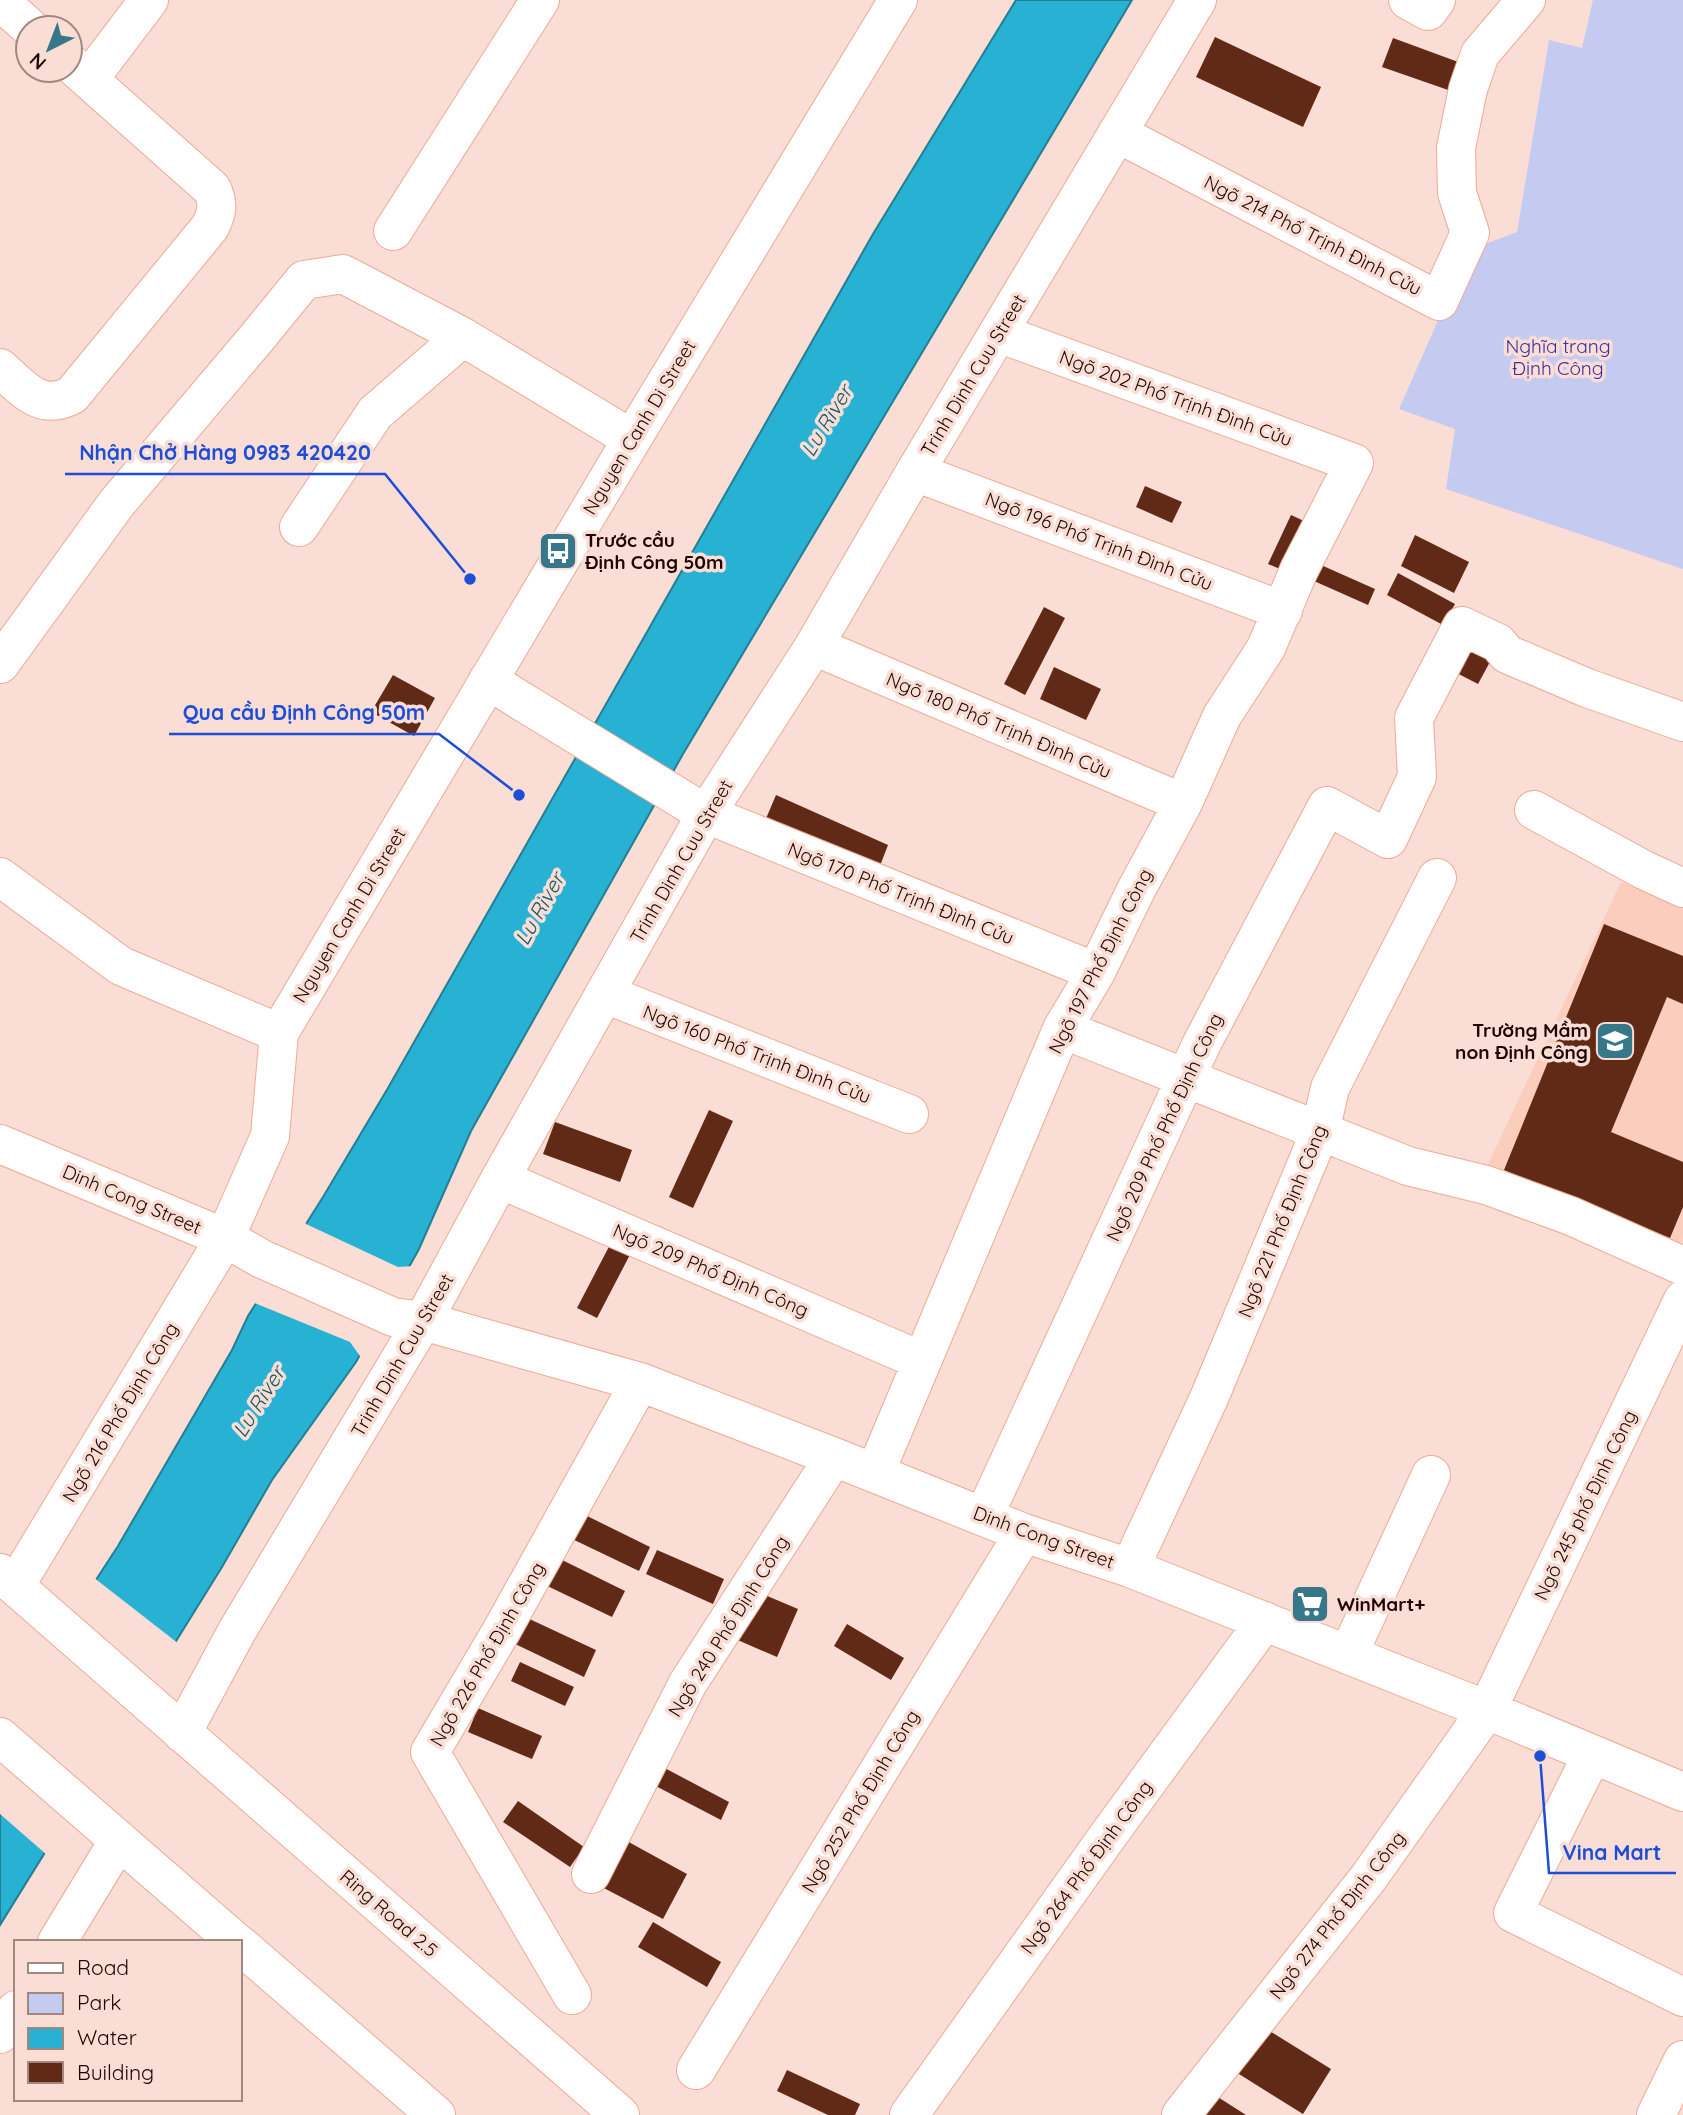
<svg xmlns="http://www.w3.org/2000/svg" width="1683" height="2115" font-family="Quicksand,sans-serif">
  <rect width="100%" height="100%" fill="#faddd4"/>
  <path fill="#fbcdbd" d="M1621,882L1683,905V1239L1677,1253L1482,1177Z"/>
  <path fill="#c5caf1" d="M1593,0H1683V569L1446,489L1455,429L1399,409L1469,250L1517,232L1549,40L1582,48Z"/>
  <path fill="#27b1d3" stroke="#247e94" stroke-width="2" d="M1016,0H1132L683,754L471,1131L419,1249L356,1362L272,1480L222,1567L0,1925V1727L118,1546L232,1350L248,1316L323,1197L388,1088L873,234Z"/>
  <path fill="#faddd4" d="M304,1220L306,1224L398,1267L414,1266L362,1359L350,1342L252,1302Z
    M93,1577L179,1644L47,1855L0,1814V1721Z"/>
  <path fill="#612a17" d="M1215,37L1321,87L1303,127L1196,77Z
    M1393,38L1461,63L1451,91L1382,67Z
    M1145,486L1182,502L1172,523L1136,507Z
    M1291,515L1317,527L1294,575L1268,564Z
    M1415,535L1469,562L1454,593L1401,566Z
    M1312,561L1375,589L1368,605L1305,577Z
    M1398,573L1455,604L1443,625L1387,595Z
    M1044,607L1065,618L1025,695L1004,684Z
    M1458,642L1491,660L1478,684L1445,667Z
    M1054,667L1101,689L1086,720L1040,699Z
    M393,675L435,698L414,736L371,712Z
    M776,795L888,845L878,871L762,828Z
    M1604,924L1683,956V1004L1667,997L1611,1132L1683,1162V1207L1670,1238L1504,1170Z
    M709,1110L733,1121L693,1208L669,1197Z
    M555,1122L632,1150L620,1182L543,1154Z
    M614,1237L634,1247L597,1318L577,1308Z
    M579,1512L650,1547L639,1571L568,1537Z
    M657,1550L724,1579L713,1604L646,1574Z
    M552,1555L625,1591L612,1617L539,1582Z
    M753,1590L798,1609L777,1657L733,1638Z
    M523,1616L596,1650L584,1677L511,1642Z
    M847,1624L904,1658L891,1680L834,1646Z
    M520,1662L574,1687L565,1706L511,1681Z
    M478,1708L542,1736L532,1759L468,1732Z
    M657,1764L729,1802L721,1820L648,1782Z
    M518,1801L584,1847L570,1867L503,1822Z
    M625,1840L687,1874L663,1919L600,1886Z
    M653,1922L721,1962L707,1987L638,1947Z
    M1260,2025L1331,2069L1303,2114L1231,2069Z
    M787,2070L860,2104L855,2115H828L777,2091Z
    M1210,2092L1246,2115H1195Z"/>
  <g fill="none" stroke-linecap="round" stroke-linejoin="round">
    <g stroke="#eeaa94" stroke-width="40">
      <path id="minor" d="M1408,0L1428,11L1436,0
        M0,1L30,28
        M89,79L149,0
        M1117,133L1439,301L1470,233L1457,193L1456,148L1468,89L1480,54L1526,0
        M393,231L540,0
        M0,368C23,388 40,412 72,395L210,227C217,213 219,204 212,189L70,63
        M915,472L1283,611
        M299,527L375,413L463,337
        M814,646L1183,803
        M0,664L116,504L255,340L304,280L343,274L463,337L632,439
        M523,702L706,814L1096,972
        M1534,810L1644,870L1683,888
        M0,877L121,966L279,1033
        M605,994L909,1114
        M1062,1029L1408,1166L1486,1185L1571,1216L1683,1266
        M0,1144L225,1238L262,1259L393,1317L423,1321L640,1382L834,1457L1024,1533L1130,1568L1487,1710L1683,1792
        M500,1179L922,1361
        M875,1473L1062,1029L1096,972L1136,890L1183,803L1222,716L1266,648L1299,570L1354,463L998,333
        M984,1516L1201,1045L1327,806L1388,839L1417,777L1414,718L1462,626L1498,643L1507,654L1587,688L1683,722
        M1130,1568L1209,1398L1320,1132L1330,1088L1437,878
        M1348,1655L1431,1475
        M1592,1755L1513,1913L1683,1997
        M591,1874L688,1683L834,1457
        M572,1995L430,1752L502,1630L640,1382
        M696,2070L1024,1533
        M909,2115L1107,1837L1265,1621
        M1181,2115L1369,1877L1487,1710L1683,1300
        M1656,2115L1683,2060"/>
    </g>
    <g stroke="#eeaa94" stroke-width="40">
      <path id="major" d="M488,680L523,702
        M0,1573L620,2115
        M15,1586L225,1238L270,1136L279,1033L632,439L898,0
        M182,1733L237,1631L423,1321L500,1179L706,814L814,646L915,472L1197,0
        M0,1737L236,1942
        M57,1942L119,1840
        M240,1945L436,2115
        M0,2034L16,2010"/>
    </g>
    <use href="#minor" stroke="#fff" stroke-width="38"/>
    <use href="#major" stroke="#fff" stroke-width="38"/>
  </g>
  <defs>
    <g id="bus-square" transform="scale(2.0125)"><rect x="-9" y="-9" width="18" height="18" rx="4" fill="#36778a" stroke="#faddd4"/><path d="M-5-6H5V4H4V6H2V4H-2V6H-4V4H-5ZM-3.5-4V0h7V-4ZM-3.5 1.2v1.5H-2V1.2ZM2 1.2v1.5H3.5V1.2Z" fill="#fff"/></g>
    <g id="school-square" transform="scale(2.0125)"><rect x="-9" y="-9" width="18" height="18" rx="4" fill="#36778a" stroke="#faddd4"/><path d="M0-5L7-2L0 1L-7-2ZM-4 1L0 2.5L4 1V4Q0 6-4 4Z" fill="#fff"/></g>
    <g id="supermarket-square" transform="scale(2.0125)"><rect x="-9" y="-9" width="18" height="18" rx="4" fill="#36778a" stroke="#faddd4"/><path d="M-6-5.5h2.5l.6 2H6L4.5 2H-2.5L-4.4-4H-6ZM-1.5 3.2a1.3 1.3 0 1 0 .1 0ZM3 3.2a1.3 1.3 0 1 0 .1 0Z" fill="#fff"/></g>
  </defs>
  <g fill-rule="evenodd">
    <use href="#bus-square" x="558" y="551"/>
    <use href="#school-square" x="1615" y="1041"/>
    <use href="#supermarket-square" x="1310" y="1604"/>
  </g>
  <g text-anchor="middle" stroke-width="7" stroke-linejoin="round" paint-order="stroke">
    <g font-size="19" fill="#1e0702" stroke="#faddd4">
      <text transform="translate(1313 235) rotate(27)" y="7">Ngõ 214 Phố Trịnh Đình Cửu</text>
      <text transform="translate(973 375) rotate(-59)" y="7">Trinh Dinh Cuu Street</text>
      <text transform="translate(1176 398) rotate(20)" y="7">Ngõ 202 Phố Trịnh Đình Cửu</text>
      <text transform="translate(639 427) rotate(-59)" y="7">Nguyen Canh Di Street</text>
      <text transform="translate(1099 541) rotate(21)" y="7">Ngõ 196 Phố Trịnh Đình Cửu</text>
      <text transform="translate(999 725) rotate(23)" y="7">Ngõ 180 Phố Trịnh Đình Cửu</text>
      <text transform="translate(681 861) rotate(-60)" y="7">Trinh Dinh Cuu Street</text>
      <text transform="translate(901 893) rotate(22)" y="7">Ngõ 170 Phố Trịnh Đình Cửu</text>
      <text transform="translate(349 915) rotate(-59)" y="7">Nguyen Canh Di Street</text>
      <text transform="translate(1100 961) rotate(-63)" y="7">Ngõ 197 Phố Định Công</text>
      <text transform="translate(757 1054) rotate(21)" y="7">Ngõ 160 Phố Trịnh Đình Cửu</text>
      <text transform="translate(1164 1127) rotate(-65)" y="7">Ngõ 209 Phố Phố Định Công</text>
      <text transform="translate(132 1199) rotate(23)" y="7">Dinh Cong Street</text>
      <text transform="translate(1282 1221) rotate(-68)" y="7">Ngõ 221 Phố Định Công</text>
      <text transform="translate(711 1270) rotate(23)" y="7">Ngõ 209 Phố Định Công</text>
      <text transform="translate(402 1355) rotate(-60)" y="7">Trinh Dinh Cuu Street</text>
      <text transform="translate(120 1412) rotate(-59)" y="7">Ngõ 216 Phố Định Công</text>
      <text transform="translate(1585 1505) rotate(-64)" y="7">Ngõ 245 phố Định Công</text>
      <text transform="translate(1044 1537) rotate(20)" y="7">Dinh Cong Street</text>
      <text transform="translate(728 1626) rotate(-58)" y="7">Ngõ 240 Phố Định Công</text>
      <text transform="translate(487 1654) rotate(-60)" y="7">Ngõ 226 Phố Định Công</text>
      <text transform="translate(860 1801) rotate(-59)" y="7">Ngõ 252 Phố Định Công</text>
      <text transform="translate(1086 1867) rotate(-54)" y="7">Ngõ 264 Phố Định Công</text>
      <text transform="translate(389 1913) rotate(41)" y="7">Ring Road 2.5</text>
      <text transform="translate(1337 1915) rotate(-52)" y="7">Ngõ 274 Phố Định Công</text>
    </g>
    <g font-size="19" fill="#3a2ea4" stroke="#faddd4">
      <text x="1558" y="353">Nghĩa trang<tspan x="1558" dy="22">Định Công</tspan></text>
    </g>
    <g font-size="19" font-weight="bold" fill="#1e0702" stroke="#faddd4" text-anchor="start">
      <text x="585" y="547">Trước cầu<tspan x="585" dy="22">Định Công 50m</tspan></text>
      <text x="1588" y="1037" text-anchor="end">Trường Mầm<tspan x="1588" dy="22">non Định Công</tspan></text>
      <text x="1337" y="1611">WinMart+</text>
    </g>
    <g font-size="21" font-style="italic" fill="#135a6c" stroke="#faddd4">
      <text transform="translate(827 421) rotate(-59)" y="7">Lu River</text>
      <text transform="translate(540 909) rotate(-61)" y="7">Lu River</text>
      <text transform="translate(259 1402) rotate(-58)" y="7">Lu River</text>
    </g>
  </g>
  <path fill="none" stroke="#1d4ed8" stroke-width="2.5" d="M470 579L385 474H65M519 795L439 734H169M1540 1756L1549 1873H1676"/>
  <g fill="#1d4ed8" stroke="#faddd4" stroke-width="2.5">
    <circle cx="470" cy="579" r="7"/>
    <circle cx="519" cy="795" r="7"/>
    <circle cx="1540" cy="1756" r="7"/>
  </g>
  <g font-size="21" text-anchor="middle" font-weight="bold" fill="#1d4ed8" stroke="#faddd4" stroke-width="7" stroke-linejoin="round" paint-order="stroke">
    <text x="225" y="460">Nhận Chở Hàng 0983 420420</text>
    <text x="304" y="720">Qua cầu Định Công 50m</text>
    <text x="1612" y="1860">Vina Mart</text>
  </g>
  <rect x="14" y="1940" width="228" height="161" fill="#faddd4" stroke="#a28780" stroke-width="2"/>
  <rect x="28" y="1963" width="35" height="10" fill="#ffffff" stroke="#a28780" stroke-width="2"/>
  <text x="77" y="1975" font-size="21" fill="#1e0702">Road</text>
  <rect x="28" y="1993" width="35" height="21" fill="#c5caf1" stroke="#a28780" stroke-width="2"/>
  <text x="77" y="2010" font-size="21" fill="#1e0702">Park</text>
  <rect x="28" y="2028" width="35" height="21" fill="#27b1d3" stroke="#a28780" stroke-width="2"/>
  <text x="77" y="2045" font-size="21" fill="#1e0702">Water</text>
  <rect x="28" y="2062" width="35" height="21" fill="#612a17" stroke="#a28780" stroke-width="2"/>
  <text x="77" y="2080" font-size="21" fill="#1e0702">Building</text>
  <g transform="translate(49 49) rotate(222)"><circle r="33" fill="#faddd4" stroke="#a28780" stroke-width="2"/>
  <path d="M0-5L12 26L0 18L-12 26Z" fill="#36778a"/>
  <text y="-10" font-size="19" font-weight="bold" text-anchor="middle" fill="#1e0702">N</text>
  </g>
</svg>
